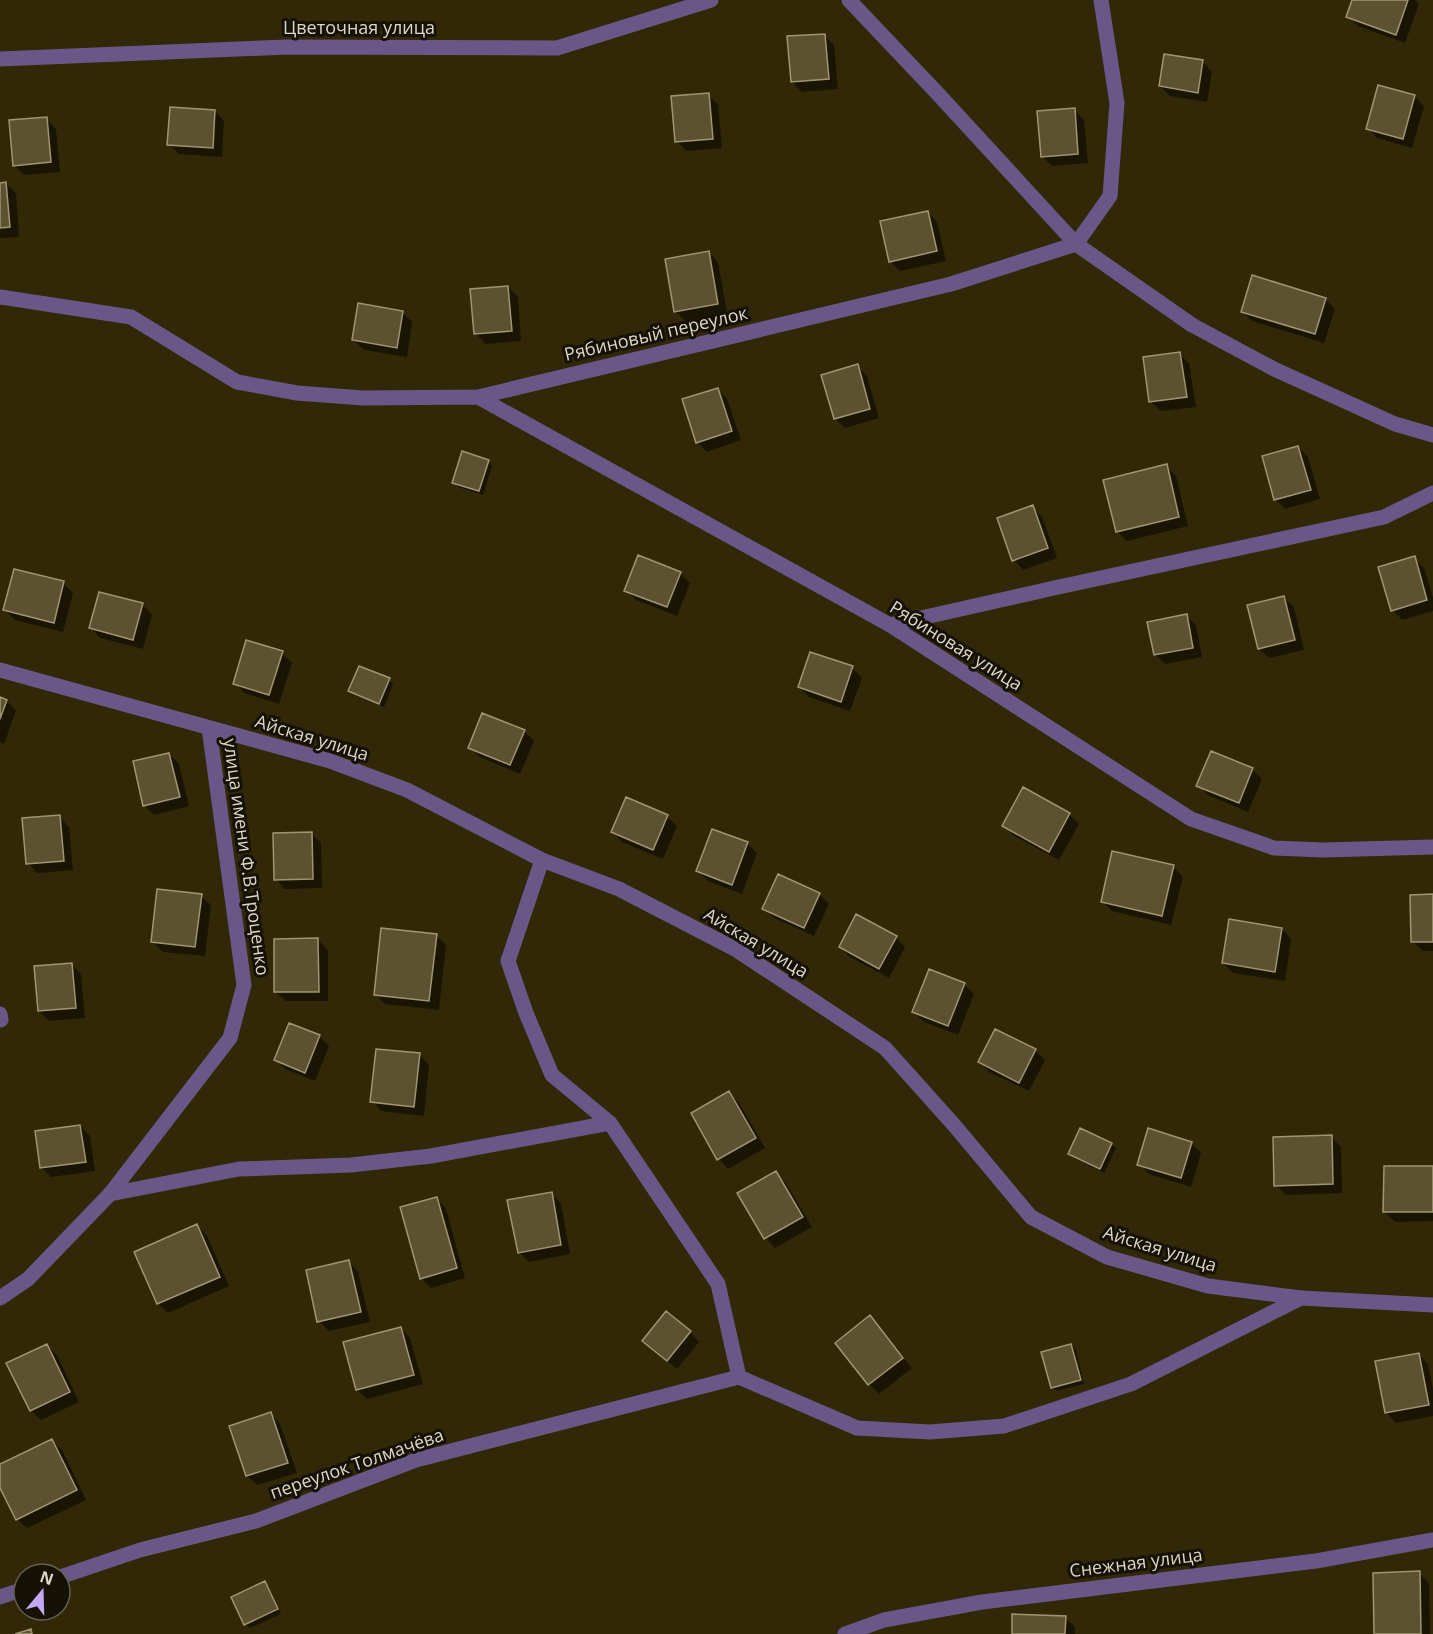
<svg xmlns="http://www.w3.org/2000/svg" width="1433" height="1634" font-family="'Open Sans',sans-serif">
  <rect width="100%" height="100%" fill="#312807"/>
  <path fill="#0007" d="M1354,0H1415L1419,4L1405,43L1358,26L1348,17Z
    M824,35L834,45L838,89L802,92L792,82Z
    M1203,62L1212,72L1207,102L1170,96L1160,86Z
    M708,95L718,104L722,148L686,151L677,141Z
    M1414,96L1424,106L1412,148L1377,138L1368,128Z
    M1074,110L1084,120L1088,163L1052,166L1042,156Z
    M215,111L224,121L222,157L179,154L169,144Z
    M46,119L56,129L60,172L24,175L14,165Z
    M0,184H6L16,193L19,237L0,238Z
    M928,212L937,222L946,261L900,271L890,261Z
    M708,252L718,262L727,313L685,321L676,311Z
    M508,287L518,297L521,341L486,344L476,334Z
    M1325,299L1335,309L1324,343L1252,321L1242,311Z
    M402,312L412,322L407,357L364,350L354,340Z
    M1179,354L1189,363L1196,407L1161,411L1151,402Z
    M857,366L867,376L879,418L845,428L835,418Z
    M717,389L727,399L741,440L707,452L697,442Z
    M1298,447L1308,457L1320,499L1285,509L1275,499Z
    M488,461L492,466L483,495L458,487L454,483Z
    M1166,466L1176,476L1188,526L1127,541L1117,531Z
    M1032,507L1042,517L1057,558L1023,570L1014,560Z
    M1414,558L1424,568L1433,598V611L1402,620L1393,610Z
    M680,573L690,583L677,616L636,600L626,590Z
    M63,583L73,593L63,632L15,620L5,610Z
    M100,594L143,605L152,615L143,649L100,638L91,628Z
    M1284,598L1294,607L1304,650L1269,658L1259,648Z
    M1186,616L1196,625L1202,657L1165,664L1155,654Z
    M282,653L292,663L279,704L244,693L235,683Z
    M852,668L862,678L850,711L809,697L799,687Z
    M389,680L393,684L384,707L354,695L350,690Z
    M0,699L7,701L16,711L4,744L0,742Z
    M524,731L534,741L520,774L480,757L470,747Z
    M169,754L179,764L189,806L154,815L144,805Z
    M1252,769L1262,779L1248,812L1208,795L1198,785Z
    M1069,814L1079,824L1059,860L1014,836L1004,826Z
    M59,817L69,827L73,870L37,873L28,863Z
    M667,817L677,826L663,859L622,842L612,832Z
    M311,833L321,843L322,888L285,889L276,879Z
    M747,843L757,853L742,894L708,881L698,871Z
    M1173,867L1183,877L1171,925L1112,911L1102,901Z
    M819,894L829,904L814,936L774,918L764,908Z
    M201,896L211,905L205,956L163,952L153,942Z
    M1433,896V951H1423L1413,942Z
    M1282,929L1291,939L1285,981L1233,973L1223,963Z
    M436,935L446,945L439,1010L385,1004L375,994Z
    M896,937L905,947L889,978L850,957L840,947Z
    M318,940L328,950V1001H286L276,992Z
    M71,964L81,974L85,1018L49,1021L39,1011Z
    M964,984L974,994L958,1035L924,1022L914,1012Z
    M319,1036L329,1046L315,1081L285,1069L276,1059Z
    M1035,1050L1045,1060L1029,1091L989,1072L980,1062Z
    M420,1055L429,1065L424,1116L381,1111L372,1101Z
    M729,1093L739,1103L765,1148L728,1169L719,1159Z
    M80,1126L90,1136L95,1171L51,1177L42,1168Z
    M1331,1137L1341,1147L1342,1193L1286,1195L1276,1185Z
    M1191,1143L1201,1153L1191,1187L1149,1174L1139,1164Z
    M1111,1144L1116,1148L1104,1173L1074,1158L1070,1154Z
    M1433,1167V1221L1395,1222L1385,1212Z
    M776,1173L785,1182L812,1227L775,1248L766,1238L740,1193Z
    M551,1194L561,1203L570,1254L529,1262L519,1252Z
    M437,1199L446,1209L465,1278L431,1288L421,1278Z
    M197,1226L207,1236L229,1286L168,1313L158,1303Z
    M349,1262L358,1272L370,1322L329,1331L319,1321Z
    M870,1317L912,1368L879,1394L869,1384Z
    M400,1328L410,1338L423,1384L367,1399L357,1390Z
    M690,1332L699,1342L677,1369L654,1350Z
    M1071,1345L1076,1350L1084,1384L1057,1391L1052,1387Z
    M47,1346L57,1355L79,1402L41,1420L31,1410Z
    M1418,1354L1428,1364L1433,1389V1416L1396,1423L1387,1413Z
    M271,1414L280,1424L297,1473L257,1485L247,1476Z
    M52,1441L62,1450L86,1500L27,1528L17,1519L0,1484V1466Z
    M1419,1573L1429,1583L1430,1634H1375Z
    M265,1583L269,1587L281,1614L250,1628L245,1624Z
    M1065,1617L1075,1627V1634H1013Z"/>
  <path fill="#5c5232" stroke="#a09573" stroke-width="1.5" d="M1352,0H1408L1396,35L1346,17Z
    M825,34L829,79L791,82L787,36Z
    M1164,54L1203,60L1198,93L1159,86Z
    M1378,85L1415,95L1403,139L1366,129Z
    M709,93L713,139L675,142L671,96Z
    M170,107L215,110L213,148L167,145Z
    M1075,108L1078,154L1041,157L1037,111Z
    M47,117L51,162L13,166L9,120Z
    M6,182L10,227L0,228V183Z
    M928,211L937,251L889,262L880,221Z
    M709,251L718,304L674,312L665,259Z
    M1252,275L1326,298L1315,334L1241,312Z
    M508,286L512,331L474,334L470,289Z
    M358,303L403,311L397,348L352,340Z
    M1180,352L1187,397L1149,402L1143,357Z
    M858,364L870,409L834,419L821,375Z
    M718,388L732,431L696,443L682,399Z
    M1298,446L1311,490L1274,500L1262,456Z
    M462,451L489,460L479,491L452,483Z
    M1167,464L1179,517L1116,532L1103,480Z
    M1033,505L1048,548L1012,561L997,518Z
    M638,555L681,572L667,607L624,591Z
    M1415,556L1427,600L1391,611L1378,567Z
    M14,569L64,581L54,623L3,610Z
    M99,592L143,603L133,640L89,628Z
    M1284,596L1295,640L1258,649L1247,605Z
    M1187,614L1193,648L1154,655L1147,622Z
    M246,640L283,651L269,695L233,684Z
    M810,652L853,666L841,702L798,687Z
    M359,666L390,678L379,704L348,691Z
    M0,697L7,700L0,719Z
    M482,713L525,730L510,765L468,748Z
    M1211,751L1253,768L1239,803L1196,786Z
    M169,753L180,797L143,806L133,761Z
    M1023,787L1070,813L1049,852L1002,826Z
    M626,797L668,815L653,850L611,832Z
    M60,815L64,861L26,864L22,818Z
    M712,829L748,842L732,885L696,871Z
    M312,832L313,879L274,880L273,833Z
    M1112,851L1174,865L1162,916L1101,902Z
    M778,874L820,893L804,928L762,909Z
    M157,889L202,894L195,947L151,942Z
    M1433,894V942H1411L1410,895Z
    M856,914L897,936L879,969L839,947Z
    M1229,919L1282,928L1275,972L1222,963Z
    M381,928L437,934L429,1001L374,995Z
    M318,938L319,992H274V939Z
    M72,963L76,1008L38,1011L34,966Z
    M929,969L965,983L948,1026L912,1012Z
    M289,1023L320,1035L305,1073L274,1060Z
    M995,1029L1036,1049L1019,1083L978,1062Z
    M376,1049L420,1053L414,1107L370,1102Z
    M729,1091L756,1138L717,1160L691,1113Z
    M80,1125L86,1162L40,1168L35,1131Z
    M1080,1128L1112,1143L1100,1169L1068,1154Z
    M1148,1128L1192,1142L1181,1178L1137,1165Z
    M1332,1135L1333,1184L1274,1186L1273,1137Z
    M1384,1166H1433V1212H1383Z
    M776,1171L803,1217L764,1239L737,1193Z
    M552,1192L561,1245L518,1253L507,1200Z
    M437,1197L457,1268L420,1279L400,1207Z
    M197,1224L220,1277L157,1304L134,1252Z
    M349,1260L361,1312L317,1322L306,1270Z
    M666,1311L691,1331L667,1361L642,1341Z
    M870,1315L903,1358L868,1385L835,1343Z
    M401,1327L414,1375L356,1390L343,1342Z
    M47,1344L70,1392L30,1411L6,1363Z
    M1071,1344L1081,1380L1051,1388L1041,1352Z
    M1419,1353L1429,1405L1385,1413L1375,1361Z
    M271,1412L288,1463L246,1476L229,1426Z
    M52,1439L77,1490L16,1520L0,1488V1464Z
    M1420,1571L1421,1634H1374L1373,1573Z
    M265,1581L278,1609L244,1625L231,1597Z
    M1012,1614L1066,1616L1065,1634H1012Z
    M31,1629L32,1634H15Z"/>
  <g fill="none" stroke-linecap="round" stroke-linejoin="round">
    <path stroke="#695887" stroke-width="15" d="M849,0L939,95L1076,244L1192,325L1274,369L1395,424L1433,435
      M890,625L1054,588L1384,517L1433,493
      M542,860L508,961L526,1013L552,1075L610,1123L718,1284L739,1377L857,1428L930,1432L1004,1426L1131,1384L1301,1298
      M110,1194L239,1169L351,1165L431,1156L610,1123
      M60,1577L140,1550L256,1521L416,1460L739,1377
      M0,1597L24,1589"/>
    <path stroke="#695887" stroke-width="15" d="M0,59L287,47L557,48L711,0
      M0,297L131,317L237,382L297,393L363,398L478,397L951,284L1076,244L1110,196L1117,103L1101,0
      M478,397L890,625L1191,819L1274,848L1323,850L1433,847
      M0,670L330,761L407,790L542,860L619,889L735,949L885,1048L954,1125L1031,1217L1107,1257L1208,1286L1301,1298L1433,1305
      M0,1014L1,1020
      M0,1298L28,1279L110,1194L230,1038L244,985L209,728
      M845,1634L884,1620L982,1602L1316,1561L1433,1540"/>
  </g>
  <g text-anchor="middle" stroke-width="6" stroke-linejoin="round" paint-order="stroke">
    <g font-size="18" fill="#ddd7c5" stroke="#151105">
      <text x="359" y="34">Цветочная улица</text>
      <text transform="translate(656 334) rotate(-13)" y="6">Рябиновый переулок</text>
      <text transform="translate(956 646) rotate(32)" y="6">Рябиновая улица</text>
      <text transform="translate(312 738) rotate(17)" y="6">Айская улица</text>
      <text transform="translate(246 857) rotate(82)" y="6">улица имени Ф.В.Троценко</text>
      <text transform="translate(756 943) rotate(31)" y="6">Айская улица</text>
      <text transform="translate(1160 1249) rotate(17)" y="6">Айская улица</text>
      <text transform="translate(357 1464) rotate(-19)" y="6">переулок Толмачёва</text>
      <text transform="translate(1136 1563) rotate(-7)" y="6">Снежная улица</text>
    </g>
  </g>
  <g transform="translate(42 1592) rotate(19)"><circle r="28" fill="#151105" stroke="#656052" stroke-width="1.5"/>
  <path d="M0-4.5L10 22L0 15L-10 22Z" fill="#c2a8f2"/>
  <text y="-9" font-size="16" font-weight="bold" text-anchor="middle" fill="#ddd7c5">N</text>
  </g>
</svg>
